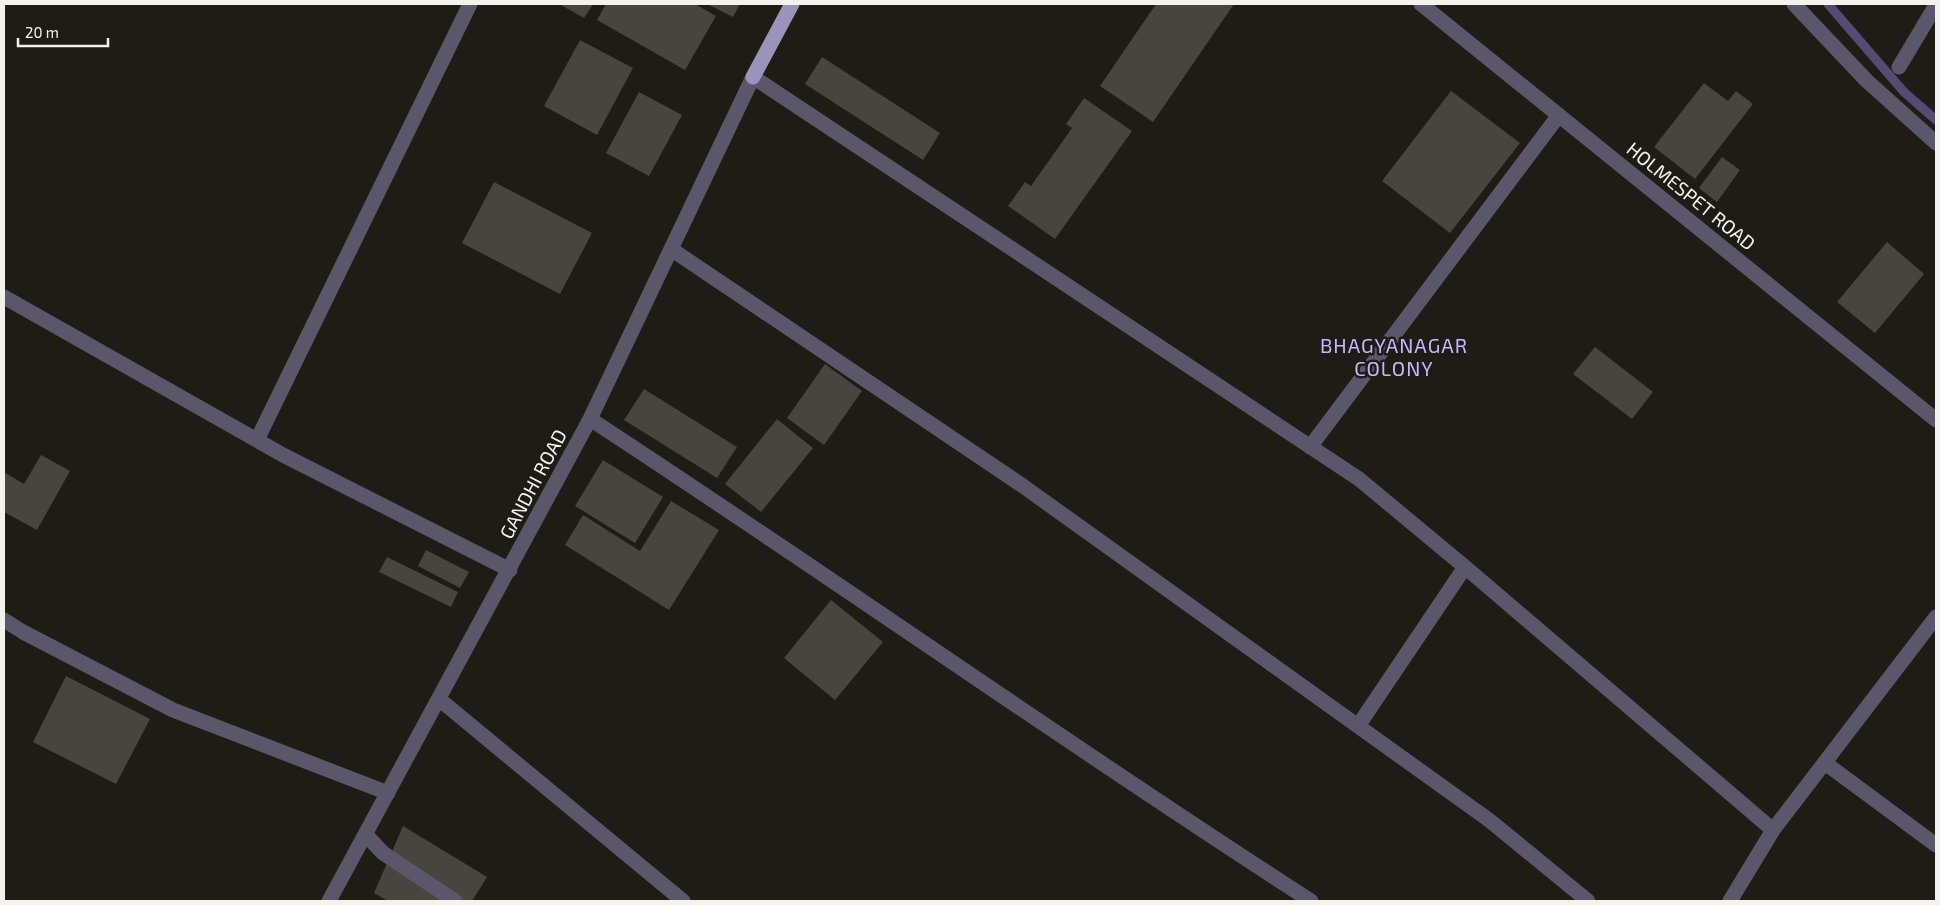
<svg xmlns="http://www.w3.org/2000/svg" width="1940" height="905" font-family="'Exo 2',sans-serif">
  <rect width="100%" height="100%" fill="#1f1b15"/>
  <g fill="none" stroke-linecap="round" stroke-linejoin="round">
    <path stroke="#544a73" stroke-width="9" d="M1828,4L1904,92L1936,120"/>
  </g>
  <path fill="#49443e" d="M559,4H593L584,18Z
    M606,4H695L716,16L685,70L597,20Z
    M707,4H740L733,17Z
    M1156,4H1234L1153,122L1100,86Z
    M580,40L633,68L597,135L544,106Z
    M822,57L940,133L923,160L805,84Z
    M1704,83L1728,101L1736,91L1753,104L1695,179L1654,147Z
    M1451,91L1520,143L1450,233L1382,181Z
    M639,92L682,115L649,176L606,153Z
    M1084,98L1132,131L1055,239L1008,206L1025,182L1031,186L1072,128L1066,124Z
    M1722,157L1740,170L1717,202L1699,188Z
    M494,182L592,233L560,294L462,243Z
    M1887,242L1924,274L1875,333L1837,302Z
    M1595,347L1653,392L1632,419L1573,374Z
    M825,364L862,391L824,445L787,418Z
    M644,389L737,447L717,478L624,420Z
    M777,419L813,448L761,512L725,484Z
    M41,455L70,471L37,530L4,512V472L24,484Z
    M603,460L663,497L635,543L575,506Z
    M671,501L719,530L669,610L565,545L583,515L640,551Z
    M426,550L469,572L460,588L418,566Z
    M387,557L458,592L451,607L379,572Z
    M831,600L883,642L835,700L784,658Z
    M66,676L150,719L116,784L33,742Z
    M403,826L487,877L472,901H388L374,893Z"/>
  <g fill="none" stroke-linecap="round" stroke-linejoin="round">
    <path stroke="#5b576a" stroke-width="15" d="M1421,4L1936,420
      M1794,4L1867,81L1936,143
      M1899,67L1936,5
      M671,249L1023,486L1489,820L1588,901
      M4,297L283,455L510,570
      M590,419C832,577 1068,745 1311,901
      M257,440L470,4
      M1310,447L1559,115
      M4,620L23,632L173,710L388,793
      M439,699L683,901
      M1358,726L1465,567
      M1825,763L1936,845
      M366,835L383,853L455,901
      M329,901L590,419L753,77L1359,479L1465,567L1773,830
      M1730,901L1773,830L1936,617"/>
    <path stroke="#9b93ba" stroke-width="15" d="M753,77L792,4"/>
  </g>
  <g text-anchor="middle" stroke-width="5" stroke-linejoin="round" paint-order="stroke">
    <g font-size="19" fill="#f5f2ee" stroke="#1f1b15">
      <text transform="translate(1691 196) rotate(39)" y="7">HOLMESPET ROAD</text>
      <text transform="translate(533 484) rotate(-62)" y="7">GANDHI ROAD</text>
    </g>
    <g font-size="20" letter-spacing="1" fill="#c8b7fe" stroke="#1f1b15">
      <text x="1394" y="353">BHAGYANAGAR<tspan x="1394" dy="23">COLONY</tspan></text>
    </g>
  </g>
  <rect width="1940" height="905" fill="none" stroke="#f5f2ee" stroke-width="10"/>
  <path d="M18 38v8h90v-8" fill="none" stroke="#f5f2ee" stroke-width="2.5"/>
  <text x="25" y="38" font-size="15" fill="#f5f2ee" stroke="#1f1b15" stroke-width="4" paint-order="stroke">20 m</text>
</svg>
